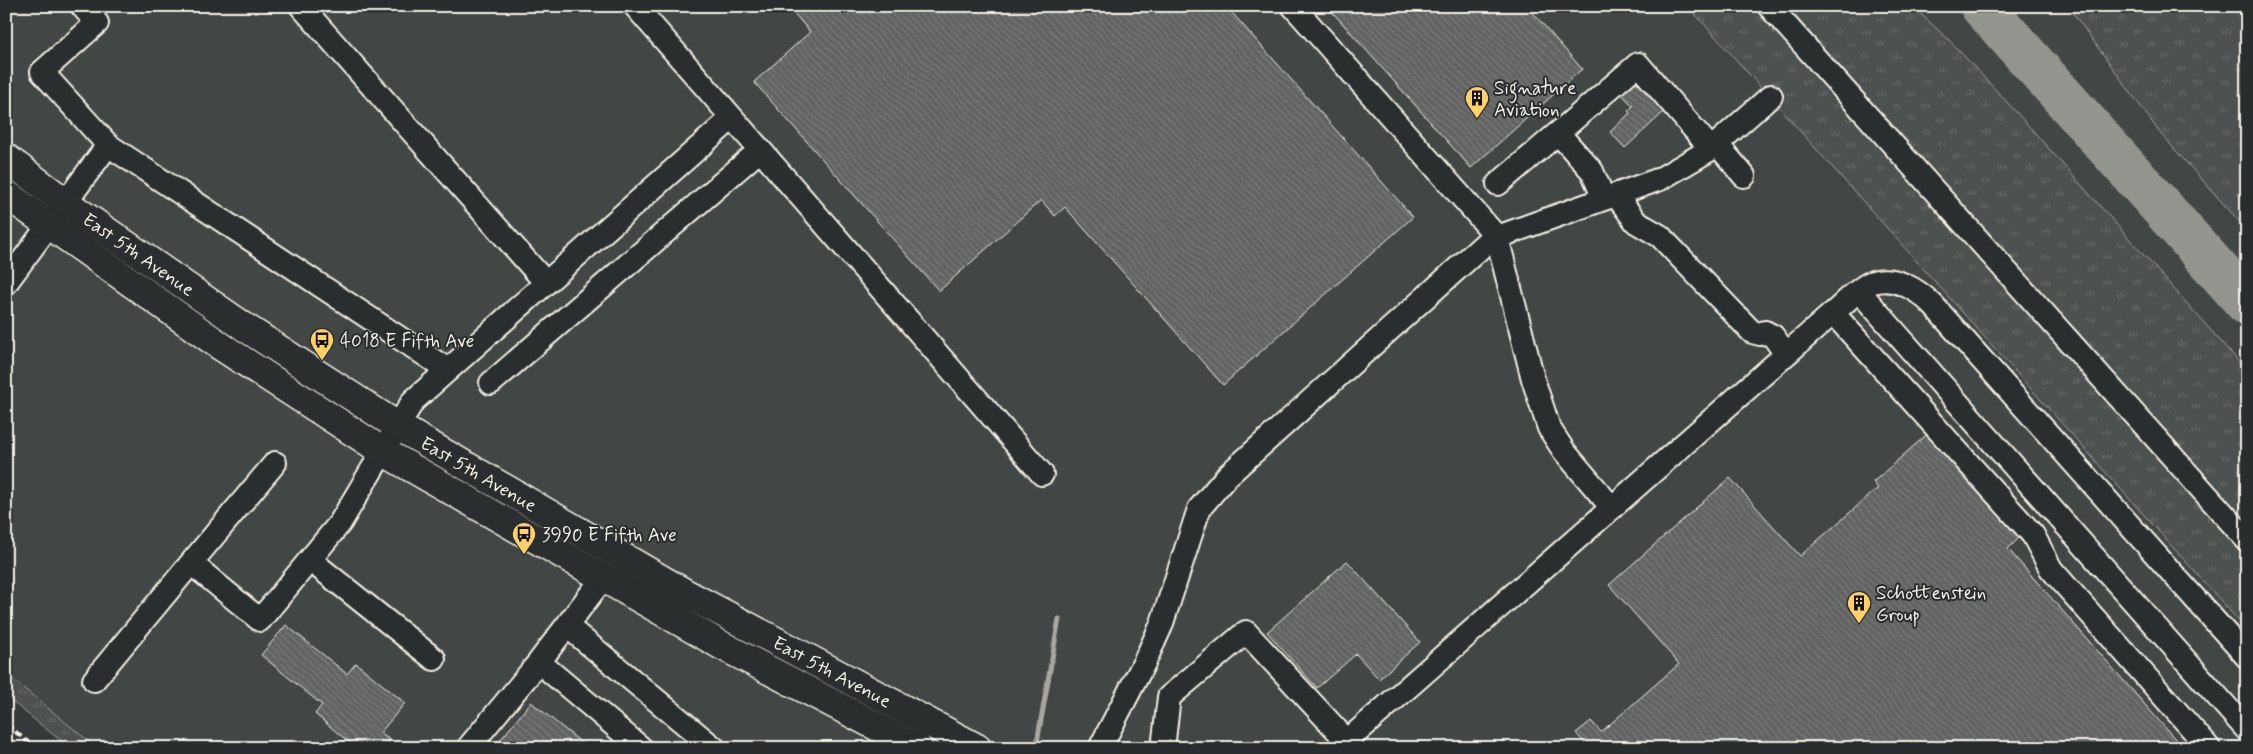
<svg xmlns="http://www.w3.org/2000/svg" width="2253" height="754" font-family="Mynerve,sans-serif">
  <defs>
    <pattern id="grass-tufts" width="24" height="20" patternUnits="userSpaceOnUse" patternTransform="scale(1.25)"><rect width="24" height="20" fill="#4e514f"/><path d="M3 7l-1-3M5 7V3M7 7l1-3M15 17l-1-3M17 17v-4M19 17l1-3" fill="none" stroke="#686a68"/></pattern>
    <pattern id="building-back-hatch" width="6" height="6" patternUnits="userSpaceOnUse" patternTransform="scale(1.25)"><rect width="6" height="6" fill="#616362"/><path d="M-1 5l2 2M0 0l6 6M5-1l2 2" fill="none" stroke="#787a78"/></pattern>
  </defs>
  <rect width="100%" height="100%" fill="#363939"/>
  <filter id="ink" filterUnits="userSpaceOnUse"><feTurbulence type="fractalNoise" baseFrequency=".02" numOctaves="2"/><feDisplacementMap in="SourceGraphic" scale="10" xChannelSelector="R" yChannelSelector="G"/><feConvolveMatrix kernelMatrix="1 2 1 2 8 2 1 2 1" color-interpolation-filters="sRGB"/></filter>
  <g filter="url(#ink)">
    <path fill="#434645" d="M6,6H1688L2247,630V748H97L6,674Z
      M1734,6H2247V579Z"/>
    <path fill="url(#grass-tufts)" stroke="#a1a19c" d="M1688,6H1912L1950,41L2018,114L2247,371V630Z
      M2068,6H2247V230L2160,133Z
      M6,674L97,748H70L6,697Z"/>
    <g fill="none" stroke-linecap="round" stroke-linejoin="round">
      <path stroke="#a8a7a1" stroke-width="5" d="M1036,748L1059,619"/>
      <path stroke="#959590" stroke-width="44" d="M1982,6L2247,303"/>
    </g>
    <path fill="url(#building-back-hatch)" stroke="#f4f1e8" d="M788,6H1226L1413,217L1223,385L1065,207L1055,216L1041,200L939,291L754,82L810,32Z
      M1327,6H1527L1582,69L1471,168Z
      M1635,74L1667,109L1625,148L1610,132L1630,113L1628,111L1633,106L1618,90Z
      M1932,430L2024,533L2008,549L2183,748H1589L1576,733L1591,721L1601,732L1679,664L1609,585L1730,478L1800,556L1878,488L1873,482Z
      M1347,561L1420,642L1379,679L1356,654L1317,688L1267,632Z
      M286,625L347,674L356,663L405,703L380,733L390,740L384,748H356L315,714L322,705L261,655Z
      M531,702L588,748H494Z"/>
    <g fill="none" stroke-linecap="round" stroke-linejoin="round">
      <g stroke="#f4f1e8" stroke-width="26">
        <path id="minor" d="M82,6L97,23L42,72L108,145
          M301,6L546,283
          M635,6L1042,474
          M1293,6L1497,237L1533,379L1549,428L1564,451L1612,508
          M1769,6L2247,540
          M1558,133L1638,64L1711,149
          M1717,144L1744,176
          M1498,184L1558,133L1592,171L1604,199
          M1616,195L1636,222L1660,236L1752,332L1760,334L1765,332L1773,336L1786,354
          M6,283L108,145L448,370
          M1859,291L2247,730
          M1833,313L2033,535L2051,569L2209,748
          M491,383L760,150
          M310,560L434,659
          M191,563L275,463
          M567,626L714,748
          M539,662L641,748
          M94,680L191,563L260,620L340,523L413,401L732,118
          M468,748L539,662L603,578
          M1100,748L1144,663L1161,626L1199,509L1227,476L1489,240L1660,179L1711,149L1771,96
          M1163,748L1169,697L1246,632L1347,741
          M1339,748L1833,313C1844,304 1857,289 1870,283C1893,274 1917,289 1933,305L2247,657"/>
      </g>
      <g stroke="#f4f1e8" stroke-width="31">
        <g id="major">
          <path id="s1" d="M6,158L66,203L243,326L399,427L685,593L977,748"/>
          <path d="M6,194L222,347L384,452L721,645L918,748"/>
        </g>
      </g>
      <use href="#minor" stroke="#2a2d2e" stroke-width="22"/>
      <use href="#major" stroke="#2a2d2e" stroke-width="28"/>
      <path stroke="#f4f1e8" stroke-width="4" stroke-dasharray="8 4" stroke-linecap="butt" d="M6,724L35,748"/>
    </g>
  </g>
  <defs>
    <g id="building-pin" transform="scale(1.25)"><path d="M0 17L-7.5 6A9.5 9.5 0 1 1 7.5 6Z" fill="#ffd166" stroke="#2a2d2e"/><path d="M-4-6H4V6H1V3H-1V6H-4ZM-2.5-4.3h1.7v1.8h-1.7ZM.8-4.3h1.7v1.8H.8ZM-2.5-1h1.7V.8h-1.7ZM.8-1h1.7V.8H.8Z" fill="#111"/></g>
    <g id="bus-pin" transform="scale(1.25)"><path d="M0 17L-7.5 6A9.5 9.5 0 1 1 7.5 6Z" fill="#ffd166" stroke="#2a2d2e"/><path d="M-5-6H5V4H4V6H2V4H-2V6H-4V4H-5ZM-3.5-4V0h7V-4ZM-3.5 1.2v1.5H-2V1.2ZM2 1.2v1.5H3.5V1.2Z" fill="#111"/></g>
  </defs>
  <g fill-rule="evenodd">
    <use href="#building-pin" x="1477" y="98"/>
    <use href="#bus-pin" x="322" y="340"/>
    <use href="#bus-pin" x="524" y="534"/>
    <use href="#building-pin" x="1859" y="603"/>
  </g>
  <g text-anchor="middle" stroke-width="4" stroke-linejoin="round" paint-order="stroke">
    <g font-size="19" fill="#f4f1e8" stroke="#2a2d2e" text-anchor="start">
      <text x="1494" y="94">Signature<tspan x="1494" dy="22">Aviation</tspan></text>
      <text x="340" y="347">4018 E Fifth Ave</text>
      <text x="542" y="541">3990 E Fifth Ave</text>
      <text x="1876" y="599">Schottenstein<tspan x="1876" dy="22">Group</tspan></text>
    </g>
    <g font-size="19" fill="#f4f1e8" stroke="#2a2d2e">
      <text dy="7" stroke="none"><textPath href="#s1" startOffset="164">East 5th Avenue</textPath></text>
      <text dy="7" stroke="none"><textPath href="#s1" startOffset="569">East 5th Avenue</textPath></text>
      <text dy="7" stroke="none"><textPath href="#s1" startOffset="974">East 5th Avenue</textPath></text>
    </g>
  </g>
  <rect width="2253" height="754" fill="none" stroke="#2a2d2e" stroke-width="25"/>
  <rect x="12" y="12" width="2228" height="729" fill="none" stroke="#f4f1e8" stroke-width="2" filter="url(#ink)"/>
</svg>
